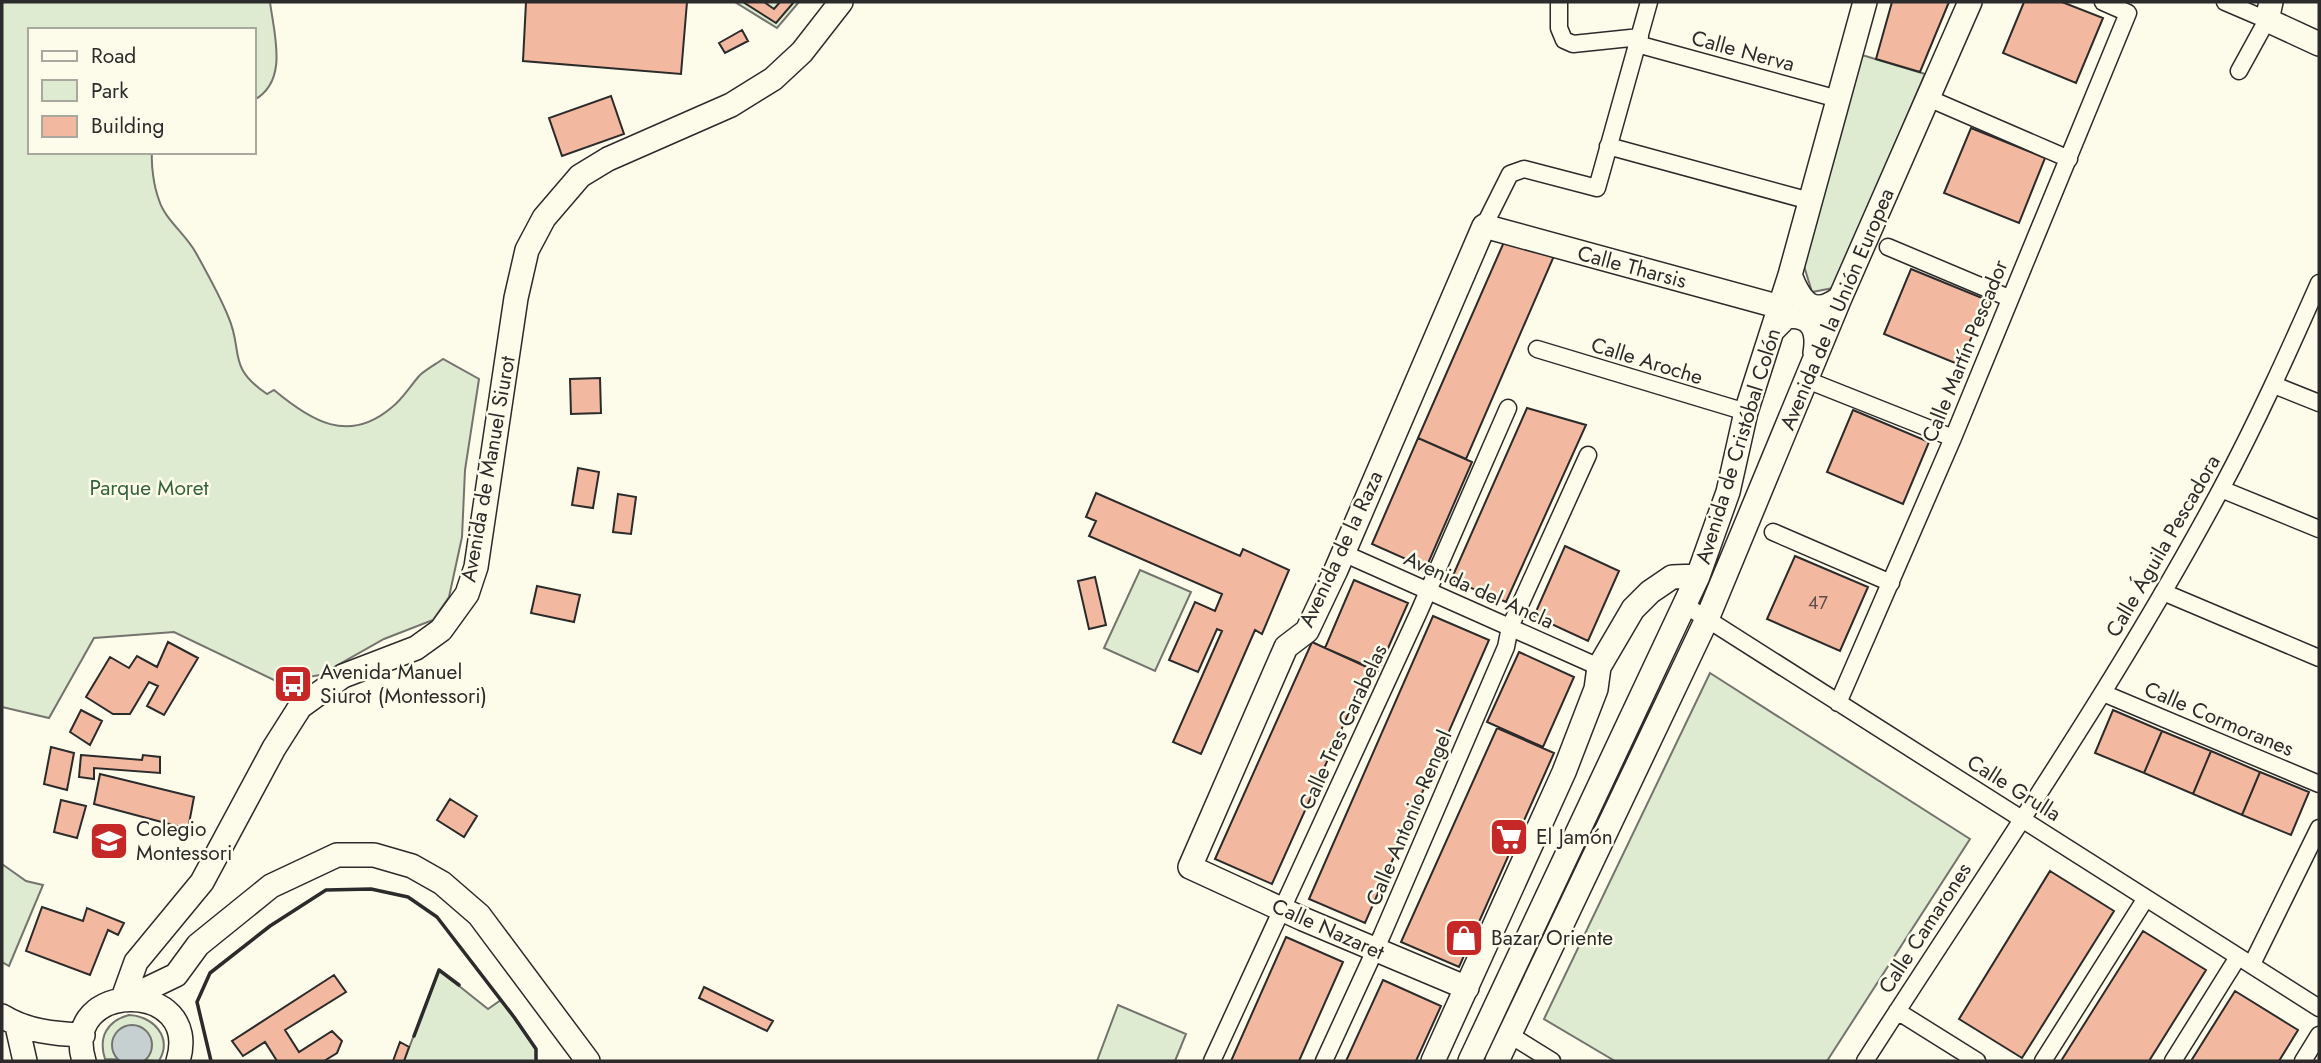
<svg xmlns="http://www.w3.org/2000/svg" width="2321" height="1063" font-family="Jost,sans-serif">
  <rect width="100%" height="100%" fill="#fdfbea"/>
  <path fill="#deebd1" stroke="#74746e" stroke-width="2" d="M2,2H270C274,34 289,81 254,100V30H30V152H152C151,166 154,187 159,200C165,220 186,234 196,253C207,273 219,294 228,316C244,352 226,366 267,394L274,390C311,421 348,444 391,408C403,399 410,386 420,375C427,369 436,364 443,359L479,379L465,470L462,537L449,597L433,620L384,639L320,675L278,682L174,632L94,638L49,718L2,707Z
    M735,2H799L777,28Z
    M1862,55L1925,74L1833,288L1812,292L1804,266Z
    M1140,570L1191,592L1155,671L1104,648Z
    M1710,673L1970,839L1827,1061H1615L1544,1019Z
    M2,864L26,881L43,885L9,966L2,962Z
    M439,970L488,1009L501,1000L536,1049V1061H404Z
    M1118,1005L1186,1034L1175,1061H1097Z
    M129,1015C153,1016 173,1037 159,1061L105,1059C98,1037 107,1021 129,1015Z"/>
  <path fill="#c7d0d0" stroke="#74746e" stroke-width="2" d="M112 1045a20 20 0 1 1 40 0a20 20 0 1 1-40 0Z"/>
  <path fill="#f2b8a0" stroke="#2b2b2b" stroke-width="2" d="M526,2H687L681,74L523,61Z
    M743,2H764L774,9L780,2H794L776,23Z
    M1892,2H1949L1920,72L1876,59Z
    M2024,2H2062L2103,18L2076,83L2003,53Z
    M742,30L748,41L725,53L719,43Z
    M611,96L624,134L562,156L549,118Z
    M1971,128L2045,158L2019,223L1944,193Z
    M1504,242L1554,256L1466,459L1418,438Z
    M1911,269L1987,300L1960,365L1884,334Z
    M600,378L601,413L571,414L570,379Z
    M1527,408L1586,425L1506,602L1451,580Z
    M1853,410L1929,442L1903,504L1827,472Z
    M1418,438L1472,462L1426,568L1372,544Z
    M578,468L599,472L593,508L572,505Z
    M1096,493L1240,556L1243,549L1289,570L1262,634L1255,630L1201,754L1173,742L1222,631L1217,629L1198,672L1169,660L1195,602L1215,611L1222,594L1089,536L1096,521L1086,517Z
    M618,494L636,497L631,534L613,532Z
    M1565,546L1619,571L1588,641L1534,616Z
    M1795,556L1868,587L1840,651L1767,619Z
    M1095,577L1106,625L1089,629L1078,581Z
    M1354,580L1408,603L1378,671L1325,648Z
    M537,586L580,595L574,622L531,613Z
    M1433,616L1489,640L1365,923L1309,899Z
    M168,642L198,658L164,715L147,706L158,686L149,682L130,714H113L86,697L110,657L129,668L137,656L157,667Z
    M1312,642L1369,668L1272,884L1215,859Z
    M1519,652L1574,677L1543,747L1487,722Z
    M81,710L102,721L90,745L70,732Z
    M2113,710L2162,731L2144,773L2095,753Z
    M1497,728L1554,753L1459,967L1401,942Z
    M2162,731L2211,751L2193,794L2144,773Z
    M51,747L74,753L67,790L44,784Z
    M2211,751L2260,772L2242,815L2193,794Z
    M81,755L142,760L143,755L160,757V773L94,768V779L79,777Z
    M2260,772L2309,792L2291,835L2242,815Z
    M100,774L194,797L188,829L94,804Z
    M450,799L477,816L464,837L437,820Z
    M61,800L86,806L77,838L54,832Z
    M2050,871L2114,911L2022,1058L1959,1019Z
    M42,907L83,921L87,908L124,923L118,935L108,930L90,975L26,951Z
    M2143,931L2206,970L2149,1061H2061Z
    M1286,937L1343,962L1299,1061H1231Z
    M334,975L346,992L285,1030L299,1052L332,1031L342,1041L337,1053L324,1061H277L265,1042L243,1056L232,1041Z
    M1383,980L1441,1006L1416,1061H1346Z
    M704,987L773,1021L767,1031L699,998Z
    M2235,991L2298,1030L2279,1061H2191Z
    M400,1042L409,1047L404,1061H393Z"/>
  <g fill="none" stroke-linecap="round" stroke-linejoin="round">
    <g stroke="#2b2b2b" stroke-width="19">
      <path id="street" d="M1559,2V28L1564,40L1573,44L1640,37
        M2225,2L2267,20L2239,71
        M1637,44L1838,99
        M1928,98L2069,159
        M1608,146L1810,201
        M1484,226L1510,174L1524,169L1597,188L1649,2
        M1888,247L2009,298
        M1537,349L1746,412
        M1807,380L1953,438
        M2274,385L2319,403
        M2221,489L2319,529
        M1773,532L1891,583
        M1343,553L1599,667
        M2163,592L2319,658
        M1685,605L2319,1008
        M2103,693L2319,784
        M1838,703L1953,438L2128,13L2103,2
        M2252,964L2319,828
        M1897,1011L1977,1061
        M1510,1035L1552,1061
        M1212,1061L1418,614L1508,408
        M1324,1061L1382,935L1506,647L1510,627L1588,455
        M1865,1061C1986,872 2115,687 2221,489C2257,422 2288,353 2319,283
        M2043,1061L2146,898
        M2173,1061L2238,957
        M2303,1061L2319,1035"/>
    </g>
    <g stroke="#2b2b2b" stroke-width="26">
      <path id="secondary" d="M2271,2L2267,20L2319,44
        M1790,275C1800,301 1812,319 1840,298
        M1773,330L1786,317C1811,313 1819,330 1815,353
        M1467,988L1303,919L1190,867L1286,647L1307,631L1336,570L1484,226L1780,307
        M130,997L176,975L198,945L271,886L337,855H374L412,866L442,883L479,915L588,1061
        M123,998L136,962L202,882L274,748L300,707L343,676L416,648L441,630L467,594L476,567L516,298L527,250L544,218L580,176L608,159L731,105L773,79L802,52L841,2
        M2,1016C26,1031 54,1034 83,1035
        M17,1026L25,1061
        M84,1061C59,979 203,979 178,1061
        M1433,1061L1564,772L1596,689L1599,667L1633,609L1650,592L1672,577L1698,576
        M1470,1061L1698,576L1728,492L1746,412L1790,275L1865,2
        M1497,1061L1707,619L1840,298L1970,2"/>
    </g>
    <use href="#street" stroke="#fdfbea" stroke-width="16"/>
    <use href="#secondary" stroke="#fdfbea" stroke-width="23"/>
    <path stroke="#2b2b2b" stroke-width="3.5" d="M414,1036L439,970L459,985
      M211,1061L197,1002L210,973L270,926L326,890L371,889L408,897L437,917L514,1017L536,1049V1061"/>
  </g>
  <defs>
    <g id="bus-square" transform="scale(2.0125)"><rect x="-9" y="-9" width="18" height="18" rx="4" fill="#c62828" stroke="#fdfbea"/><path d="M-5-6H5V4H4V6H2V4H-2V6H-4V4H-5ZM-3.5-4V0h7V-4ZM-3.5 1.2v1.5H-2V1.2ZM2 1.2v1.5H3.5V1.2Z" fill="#fff"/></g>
    <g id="supermarket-square" transform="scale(2.0125)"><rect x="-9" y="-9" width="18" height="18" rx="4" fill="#c62828" stroke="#fdfbea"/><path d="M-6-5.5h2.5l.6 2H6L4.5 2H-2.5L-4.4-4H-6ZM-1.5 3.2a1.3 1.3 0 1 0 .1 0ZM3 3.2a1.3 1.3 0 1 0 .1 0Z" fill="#fff"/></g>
    <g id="school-square" transform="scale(2.0125)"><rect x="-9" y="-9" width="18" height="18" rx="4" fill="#c62828" stroke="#fdfbea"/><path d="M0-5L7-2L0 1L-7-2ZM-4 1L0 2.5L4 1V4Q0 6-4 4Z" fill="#fff"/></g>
    <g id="shop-square" transform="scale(2.0125)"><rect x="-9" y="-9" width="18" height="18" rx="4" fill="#c62828" stroke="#fdfbea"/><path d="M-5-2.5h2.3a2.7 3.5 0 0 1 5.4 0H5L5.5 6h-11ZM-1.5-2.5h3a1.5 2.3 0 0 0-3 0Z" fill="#fff"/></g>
  </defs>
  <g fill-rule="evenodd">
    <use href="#bus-square" x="293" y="684"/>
    <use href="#supermarket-square" x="1509" y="837"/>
    <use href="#school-square" x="109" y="841"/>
    <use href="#shop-square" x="1464" y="938"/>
  </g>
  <g text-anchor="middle" stroke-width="5" stroke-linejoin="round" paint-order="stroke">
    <g font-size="18" fill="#5d4e48">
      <text x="1818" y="609">47</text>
    </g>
    <g font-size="21" fill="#2b2b2b" stroke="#fdfbea">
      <text transform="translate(1743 51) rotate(15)" y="7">Calle Nerva</text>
      <text transform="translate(1632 267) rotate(15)" y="7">Calle Tharsis</text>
      <text transform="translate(1837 309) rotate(-67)" y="7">Avenida de la Unión Europea</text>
      <text transform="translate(1965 351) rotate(-68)" y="7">Calle Martín Pescador</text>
      <text transform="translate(1647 361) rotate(17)" y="7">Calle Aroche</text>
      <text transform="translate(1738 446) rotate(-73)" y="7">Avenida de Cristóbal Colón</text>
      <text transform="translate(488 469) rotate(-80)" y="7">Avenida de Manuel Siurot</text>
      <text transform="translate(2163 546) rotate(-60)" y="7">Calle Águila Pescadora</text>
      <text transform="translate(1341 549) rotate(-65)" y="7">Avenida de la Raza</text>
      <text transform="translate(1479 590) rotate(24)" y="7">Avenida del Ancla</text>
      <text transform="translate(2219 719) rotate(23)" y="7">Calle Cormoranes</text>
      <text transform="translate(1343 727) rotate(-65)" y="7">Calle Tres Carabelas</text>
      <text transform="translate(2014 788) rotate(32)" y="7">Calle Grulla</text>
      <text transform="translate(1409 818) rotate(-67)" y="7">Calle Antonio Rengel</text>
      <text transform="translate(1925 928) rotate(-57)" y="7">Calle Camarones</text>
      <text transform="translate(1328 929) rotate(24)" y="7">Calle Nazaret</text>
    </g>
    <g font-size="21" fill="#34623c" stroke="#fdfbea">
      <text x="149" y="495">Parque Moret</text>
    </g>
    <g font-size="21" fill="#2b2b2b" stroke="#fdfbea" text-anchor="start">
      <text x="320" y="679">Avenida Manuel<tspan x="320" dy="24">Siurot (Montessori)</tspan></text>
      <text x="136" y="836">Colegio<tspan x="136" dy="24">Montessori</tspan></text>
      <text x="1536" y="844">El Jamón</text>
      <text x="1491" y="945">Bazar Oriente</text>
    </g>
  </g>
  <rect width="2321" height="1063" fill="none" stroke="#2b2b2b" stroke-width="7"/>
  <rect x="28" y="28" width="228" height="126" fill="#fdfbea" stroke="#a9a89e" stroke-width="2"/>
  <rect x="42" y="51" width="35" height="10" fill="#fdfbea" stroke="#a9a89e" stroke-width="2"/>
  <text x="91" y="63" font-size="21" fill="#2b2b2b">Road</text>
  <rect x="42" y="80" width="35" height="21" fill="#deebd1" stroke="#a9a89e" stroke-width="2"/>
  <text x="91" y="98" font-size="21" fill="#2b2b2b">Park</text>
  <rect x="42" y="116" width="35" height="21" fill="#f2b8a0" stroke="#a9a89e" stroke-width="2"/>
  <text x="91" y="133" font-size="21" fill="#2b2b2b">Building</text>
</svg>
